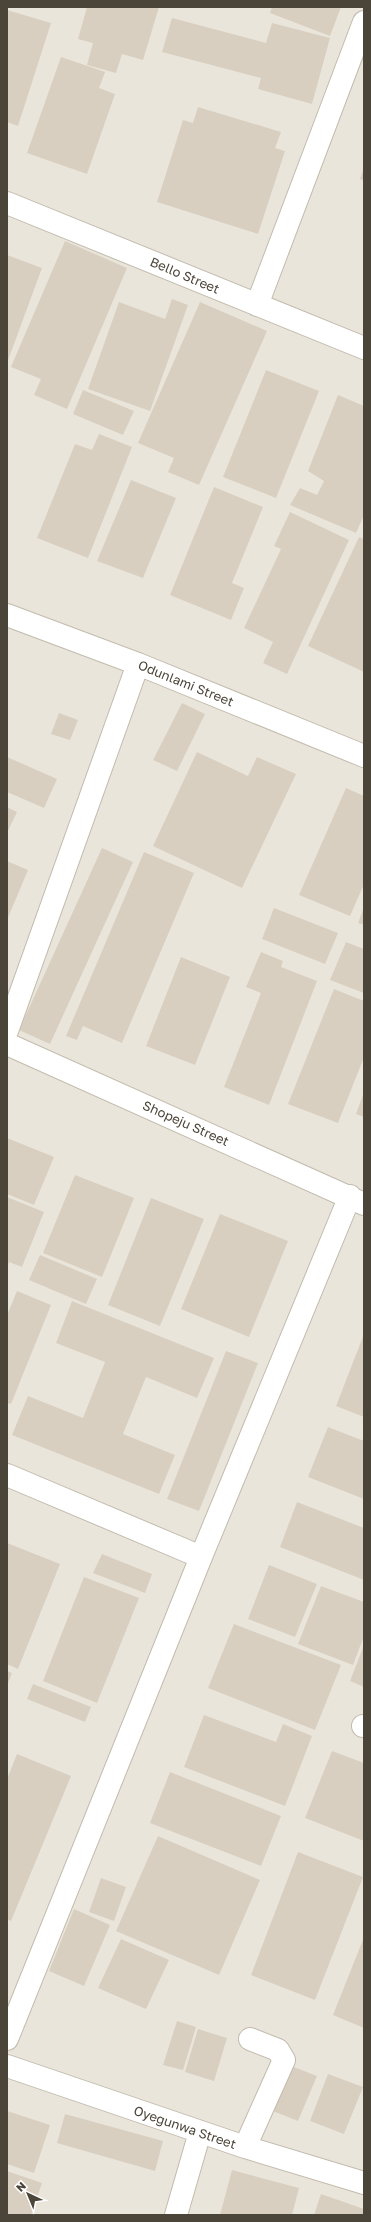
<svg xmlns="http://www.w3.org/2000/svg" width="371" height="2222" font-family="'Golos Text',sans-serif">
  <rect width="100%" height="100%" fill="#f6f3ec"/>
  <path fill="#eae5da" d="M7,7H364V2215H7Z"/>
  <path fill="#d8cfc1" d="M87,7H159L143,60L122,54L116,73L87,65L93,43L78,39Z
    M272,7H341L330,36L270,13Z
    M7,10L51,23L18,126L7,122Z
    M172,18L266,43L272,23L330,38L312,104L258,89L261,78L162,52Z
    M61,57L105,72L99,88L115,94L87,174L27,153Z
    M198,107L281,132L275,148L285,151L258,234L157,202L183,120L193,123Z
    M364,167V181L360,179Z
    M65,241L127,268L67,409L34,395L41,379L11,367Z
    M7,255L42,268L7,363Z
    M172,299L188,305L150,411L88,389L119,302L165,319Z
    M200,302L267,331L199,485L168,472L174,458L138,443Z
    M266,370L319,391L276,498L223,477Z
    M83,390L134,411L123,435L73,414Z
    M338,395L364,406V515L356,533L290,505L300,488L317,495L324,481L308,471Z
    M99,434L132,447L88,558L37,538L75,444L92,450Z
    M131,480L176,498L143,578L97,561Z
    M214,487L263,507L232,583L244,588L231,620L170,595Z
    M290,512L349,540L287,674L263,663L273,642L244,628L281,549L274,546Z
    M359,537L364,539V672L308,646Z
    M182,703L205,714L177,771L153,760Z
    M59,713L78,720L70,740L51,734Z
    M197,752L248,776L257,757L296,774L242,888L153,846Z
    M7,757L57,779L44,808L7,792Z
    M346,788L364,796V884L350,916L299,895Z
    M7,807L17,812L7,833Z
    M102,848L133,862L50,1044L19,1030Z
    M144,852L194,873L122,1043L83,1026L77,1040L66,1036Z
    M7,861L28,870L7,920Z
    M364,907V925L358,923Z
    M274,908L338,933L325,964L262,939Z
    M346,942L364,949V993L330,980Z
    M261,952L283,961L281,967L317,981L269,1105L224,1087L261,993L246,987Z
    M181,957L230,977L195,1065L146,1046Z
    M334,989L364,1001V1057L338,1123L288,1104Z
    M364,1092V1117L356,1114Z
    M7,1138L54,1157L34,1205L7,1194Z
    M75,1175L134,1198L102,1277L43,1253Z
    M7,1197L44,1212L22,1267L9,1262L7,1267Z
    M151,1198L204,1219L160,1326L108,1305Z
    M220,1214L288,1241L249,1337L181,1309Z
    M40,1255L97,1279L86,1304L29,1280Z
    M17,1291L51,1305L11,1404L7,1403V1315Z
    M72,1301L214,1358L197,1398L146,1377L123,1434L175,1455L159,1494L12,1435L28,1396L83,1418L105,1362L56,1343Z
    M364,1334V1417L336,1406Z
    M226,1351L258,1363L199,1511L167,1499Z
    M328,1427L364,1441V1499L308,1477Z
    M297,1502L364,1528V1580L280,1547Z
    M7,1543L60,1564L18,1669L7,1664Z
    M102,1554L152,1574L145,1593L93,1573Z
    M269,1565L317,1584L295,1637L248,1619Z
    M84,1577L139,1598L97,1703L43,1681Z
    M321,1586L364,1602V1636L353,1665L298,1644Z
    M234,1624L341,1665L315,1730L208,1688Z
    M364,1645V1687L350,1681Z
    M7,1671L12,1673L7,1686Z
    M33,1684L91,1707L85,1722L27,1699Z
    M204,1715L276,1742L283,1724L312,1736L285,1806L184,1767Z
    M332,1751L364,1763V1841L305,1818Z
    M17,1754L71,1776L11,1921L7,1919V1779Z
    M170,1772L281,1816L261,1866L150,1823Z
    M158,1836L260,1880L219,1975L116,1931Z
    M298,1852L363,1877L315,2000L251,1975Z
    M101,1878L126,1887L114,1921L89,1912Z
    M74,1909L110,1925L84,1986L49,1971Z
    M364,1937V2028L333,2015Z
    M121,1939L169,1960L146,2009L98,1988Z
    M177,2021L196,2027L183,2070L163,2065Z
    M198,2029L227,2038L214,2081L185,2072Z
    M286,2064L317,2076L298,2121L268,2109Z
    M328,2074L363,2087L344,2134L310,2121Z
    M7,2111L50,2125L34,2173L7,2164Z
    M65,2114L163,2141L155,2171L57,2143Z
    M232,2170L299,2188L292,2215H220Z
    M7,2171L42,2183L31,2215H7Z
    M321,2194L364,2209V2215H314Z"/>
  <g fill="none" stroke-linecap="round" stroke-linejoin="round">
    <g stroke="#c2bbae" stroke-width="24">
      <path id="minor" d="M7,203L364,348
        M257,305L364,22
        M7,615L138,664L364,756
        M7,1031L138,664
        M7,1044L364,1204
        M7,1475L201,1557
        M363,1726H364
        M7,2039L201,1557L350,1196
        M7,2066L245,2147L364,2183
        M245,2147L284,2060L278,2050L250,2039
        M176,2215L200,2132"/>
    </g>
    <use href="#minor" stroke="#fff" stroke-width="22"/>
  </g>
  <g text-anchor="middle" stroke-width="3" stroke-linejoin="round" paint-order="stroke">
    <g font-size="13" fill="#4b4439" stroke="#fff">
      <text transform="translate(185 275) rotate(23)" y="5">Bello Street</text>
      <text transform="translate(186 683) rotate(22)" y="5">Odunlami Street</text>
      <text transform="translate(186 1123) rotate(24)" y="5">Shopeju Street</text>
      <text transform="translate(185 2127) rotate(19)" y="5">Oyegunwa Street</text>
    </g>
  </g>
  <rect width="371" height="2222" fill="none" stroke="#4b4439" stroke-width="16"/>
  <g transform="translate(28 2194) rotate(316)" stroke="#ffffff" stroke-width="3" paint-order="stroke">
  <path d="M0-3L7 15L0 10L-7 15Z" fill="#4b4439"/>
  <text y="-6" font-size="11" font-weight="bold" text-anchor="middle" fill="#4b4439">N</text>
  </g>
</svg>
